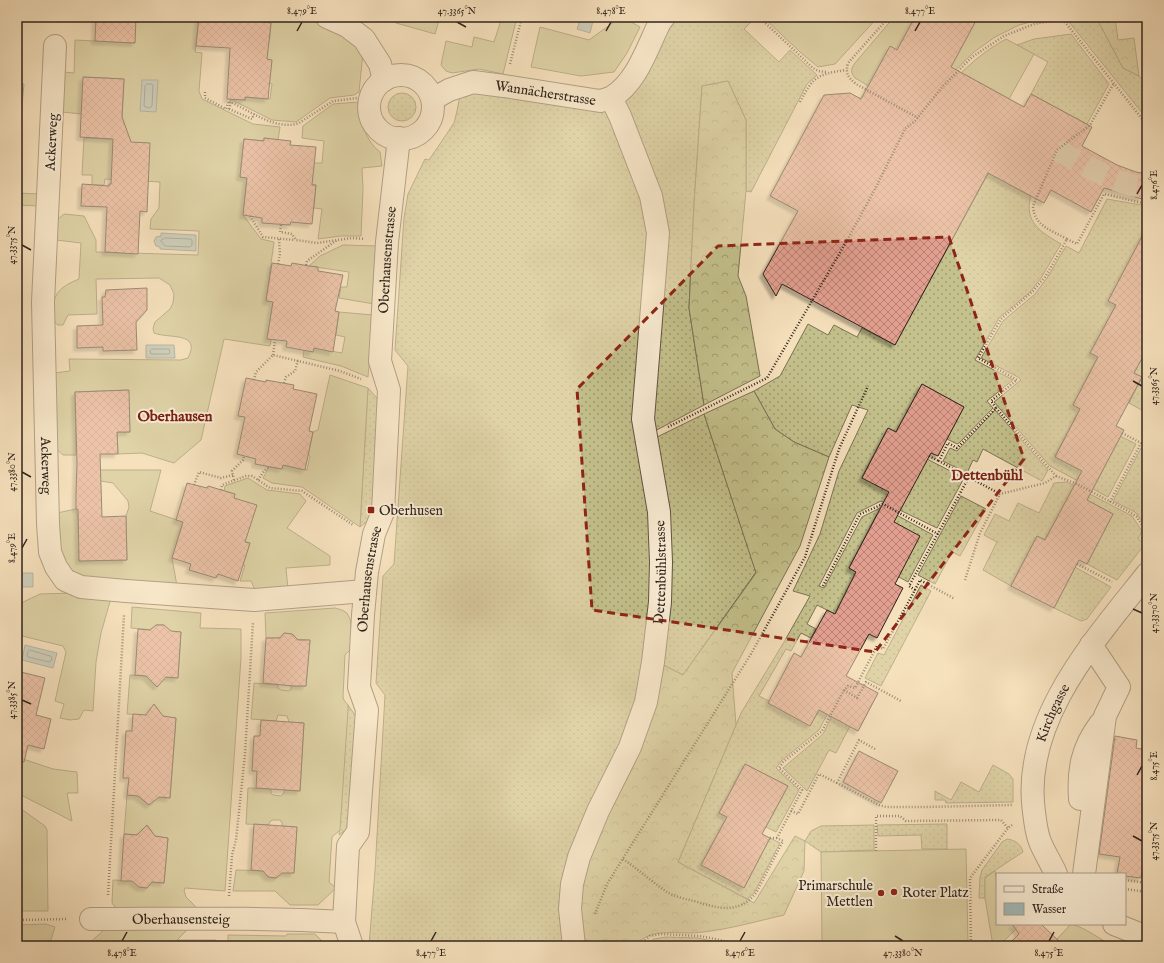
<svg xmlns="http://www.w3.org/2000/svg" width="1164" height="963" font-family="'IM FELL English',serif">
  <defs>
    <pattern id="grass-dots" width="8" height="8" patternUnits="userSpaceOnUse"><rect width="8" height="8" fill="#c4c18c"/><path d="M2 2h.1M6 6h.1" fill="none" stroke="#a09d72" stroke-width="1.8" stroke-linecap="round"/></pattern>
    <pattern id="forest-crowns" width="20" height="18" patternUnits="userSpaceOnUse"><rect width="20" height="18" fill="#c4c18c"/><path d="M2 6a3 3 0 1 1 6 0M12 15a3 3 0 1 1 6 0" fill="none" stroke="#a09d72"/></pattern>
    <pattern id="building-cross-hatch" width="8" height="8" patternUnits="userSpaceOnUse"><rect width="8" height="8" fill="#e29f8f"/><path d="M0 0l8 8M0 8l8-8" fill="none" stroke="#b88174"/></pattern>
    <filter id="shadow"><feDropShadow dx="-3.5" dy="3.5" stdDeviation="1" flood-color="#0004"/></filter>
  </defs>
  <rect width="100%" height="100%" fill="#f6e1bd"/>
  <filter id="stains"><feTurbulence type="fractalNoise" baseFrequency=".005" numOctaves="4"/><feColorMatrix values="0 0 0 0 .2 0 0 0 0 .09 0 0 0 0 .02 0 0 0 .5 -.17"/></filter>
  <radialGradient id="worn" r=".72"><stop offset=".6" stop-color="#630" stop-opacity="0"/><stop offset="1" stop-color="#630" stop-opacity=".3"/></radialGradient>
  <path fill="url(#grass-dots)" stroke="#7a7254" d="M677,17H748L752,21L744,29L779,62L790,50L817,75L807,84L751,192L746,191V120L728,81L702,86L694,204L689,308L704,405L651,433L663,244L624,101L674,20Z
    M1065,17H1096L1123,68L1139,76L1147,84V119Z
    M1071,34L1109,84L1087,124L1031,94L1048,62L1017,45L1034,39Z
    M478,89L605,109L614,117L651,225L654,582L643,685L568,946H369L375,871L385,695L376,683L383,576L394,564L408,366L395,350L404,218L408,194L425,159L429,160L454,123L457,111L459,100L466,93Z
    M388 107a14 14 0 1 1 28 0a14 14 0 1 1-28 0Z
    M1019,169L1015,188L1031,196C1023,222 1042,233 1061,244L1041,278L1030,292L999,318L975,360L1013,380L987,401L993,408L959,443L957,444L947,439L964,407L922,384L896,432L888,428L862,477L905,500L927,459L964,478L937,528L881,501L857,513L819,586L824,588L862,517L882,507L933,535L908,582L899,577L877,514L849,568L856,572L835,614L817,605L807,624L816,629L811,638L801,633L791,651L786,649L759,696L769,701L768,703L810,725L832,685L840,690L819,730L781,761L776,768L799,790L776,832L766,827L788,786L745,764L719,813L727,817L701,865L744,887L770,838L780,843L754,893L747,899L678,862L741,713L784,642L810,596L793,591L820,534L839,471L868,410L852,405L829,457L794,442L775,429L754,391L780,376L808,324L828,335L834,325L857,337L862,328L895,345L990,170Z
    M1107,199L1147,206V258L1116,305L1091,353L1098,357L1073,405L1080,409L1055,456L1098,479L1120,436L1136,444L1108,497L1050,466L994,402L1021,380L1018,377L981,358L1003,321L1035,294L1047,278L1066,246L1079,253Z
    M1147,349V413L1129,403L1142,377L1134,373Z
    M368,388L377,398L379,403L372,515L370,519L360,527Z
    M995,410L1048,470L1042,481L983,449L977,462L973,460L967,473L943,461L950,448L957,451Z
    M704,414L756,572L683,675L659,663L651,440Z
    M1141,448L1147,450V527L1135,512L1113,501Z
    M1067,482L1132,516L1142,531L1138,539L1145,544L1117,580L1087,564L1113,514L1071,492L1045,540L1037,536L1011,586L983,570L997,542L984,535L995,514L1009,521L1018,503L1039,513L1054,483Z
    M961,496L986,509L960,556L952,552L935,584L918,575Z
    M1075,567L1111,587L1087,619L1081,621L1054,608Z
    M921,585L931,591L881,686L865,678L878,653L884,655Z
    M844,693H878L858,731L850,726L836,753L829,750L807,791L783,768L823,734Z
    M348,705L357,718L348,828L339,835Z
    M993,765L1009,774L1013,779V802L946,803L945,800H935V791L951,800L961,782L979,792Z
    M947,824V849H922L921,835L878,836L877,825Z
    M874,825V850L821,852L805,841L811,831L821,826Z
    M1007,839C1015,840 1021,844 1023,852L985,877V898H979L980,877L982,870L1002,842Z
    M666,937L698,938L734,946H643L654,939Z"/>
  <path fill="url(#forest-crowns)" stroke="#7a7254" d="M1096,17H1115L1118,40L1134,38L1139,76L1123,68Z
    M728,81L746,120V191L738,276L746,296L760,376L704,405L689,308L694,204L702,86Z
    M754,391L775,429L794,442L829,457L800,546L732,673L736,725L678,862L754,903L795,836L805,841L804,871L784,915C758,921 730,929 703,932C678,936 654,925 634,946H591L578,939L576,888L659,663L683,675L756,573L704,414Z"/>
  <path fill="#c4c18c" stroke="#7a7254" d="M136,17H199L195,52L202,53L199,91L202,99L253,124L280,127L278,140L264,138V141L244,139L240,177L247,178L243,215L261,239L274,242L266,300L273,302L267,339L271,340L270,346L224,339L201,440L174,463L142,453L118,454L117,432H130L128,390L75,392L76,455H63L56,449L54,373L70,371L69,359L181,360L188,358C202,331 168,339 154,333L153,328L155,322L170,309L173,303L174,294L170,285L159,278L96,279L97,314L68,315L63,325H58C53,322 52,318 53,311C53,292 62,286 79,279L81,243L56,240L57,220L64,214L84,216L96,240V252L198,255L199,231L150,229L151,219L159,208L160,182L105,179L104,185H92V175H82L84,138L130,140L122,117L124,79L84,77L82,114L62,112L64,72L74,73L75,40L134,43Z
    M246,17H313L342,30L363,53L359,92L354,95L330,98L296,122L272,120L234,101V99L245,100V97L270,99L272,84L269,83L265,59L270,37L271,23L246,20Z
    M397,17H440L435,34L396,23Z
    M502,17H517L503,74L479,69L452,73L446,71L441,65L446,41L472,47L474,37L494,42Z
    M763,17H878L835,64L818,67L800,52Z
    M894,17H1050L1019,25L995,37L974,52L945,80L909,110L855,78C850,72 851,69 855,63Z
    M618,19L624,22L626,19L640,27L627,53L614,72L581,76L531,67L540,27L589,40Z
    M1006,39L1034,54L1009,99L966,75L956,78C972,62 986,50 1006,39Z
    M17,83L24,84L21,116H17Z
    M359,102C359,119 366,142 380,152L382,166L362,168L363,189L361,236H341L318,239L322,209L314,208L316,185L309,184L311,163H322L324,141L302,138L303,126L333,104Z
    M17,193L40,194L39,206L17,205Z
    M343,245L378,246L374,304L339,298L341,287H347L349,272L309,266L320,256Z
    M339,312L373,315L368,377L341,366L303,357L304,350L314,348L342,353L345,337L336,335Z
    M330,375L368,388L360,527L302,487L272,483L263,478L269,467L282,469L283,465L307,470L310,456L308,455L313,432L318,430Z
    M90,470H161L150,511L183,522L172,558L177,586L76,576L59,555L57,513L76,509L78,517L79,561L127,560L126,516L129,507L128,501L113,483L101,481Z
    M248,478L267,490L300,494L306,501L287,528L330,556V565L286,568L288,589L255,590L251,581H240L245,565H243L250,543L243,541L234,498L235,494L224,491L225,486Z
    M74,593L111,598L101,633L96,662L93,711L84,710L79,719L70,720L60,718L64,704L55,701L66,652L63,646L22,636L17,639V605L40,594Z
    M132,607L201,613L200,628L241,629V658L225,891L185,888L184,891L186,897L199,910L118,911L112,903L113,880L136,881L137,885L139,887L147,888L149,886V882L164,883L168,838L152,836L151,830H142L140,835L124,834L127,795L142,796V799L145,802H153L155,797L170,798L176,718L127,714L130,675L178,678L181,632L166,631L164,625H156L153,630L131,628Z
    M335,608L342,610L347,613L350,619L353,635L352,648L345,655L343,697L344,700L348,705V710L340,830L332,837L329,882L336,888L318,905H290L275,891H233L236,870L266,871V875L268,877L276,878L279,875V872L294,873L297,827L282,826V823L280,820H272L269,823V825L246,824L248,788L271,789V793L273,795L281,796L284,793V790L300,791L304,723L289,722L287,716L278,715L276,721L251,719L254,683L278,685V688L281,690L289,691L291,689V686H306L310,640L294,639L295,636L292,634L284,633L281,638H266L265,613Z
    M17,757L53,769L77,772L78,793H67L72,821L17,793Z
    M17,806L45,826L47,830L48,911H17Z
    M966,849L968,941L822,942L821,852Z
    M995,871L997,883V924H1012L1016,929L1003,942L1008,946H993L985,898V878Z
    M46,924L55,927L49,946H17V925Z
    M1071,924C1087,928 1100,940 1114,946H1064L1057,939Z
    M106,928H189L177,940H216V946H86Z
    M287,934H315L327,946H228V935L286,936Z"/>
  <path fill="#a1bbbb" stroke="#747f7c" d="M581,17H594L590,33L577,29Z
    M142,80H158L156,112L140,111Z
    M161,233L196,235V251L160,249V247L156,246L154,241L156,237L161,236Z
    M146,345H174L175,358H146Z
    M17,573H33V587H17Z
    M25,645L57,653L53,668L22,660Z"/>
  <g fill="none" stroke-linecap="round" stroke-linejoin="round">
    <path stroke="#68706c" stroke-width="1" d="M147,84H152L153,86L152,106L150,108L146,107L144,106L145,86Z
      M165,238L190,239L192,240V245L190,247L165,246L161,241Z
      M152,349H169L170,352L169,354H151L150,351Z
      M30,650L50,656L52,657L51,661L49,662L28,657L27,656L28,652Z"/>
  </g>
  <path fill="url(#building-cross-hatch)" stroke="#30241d" filter="url(#shadow)" d="M96,17H136L135,43L95,41Z
    M199,17H246V20L271,23L267,59L272,60L268,99L245,97V100L227,99L230,48L196,46Z
    M915,17H978L951,67L1024,107L1031,94L1092,127L1082,146L1117,165L1136,172L1147,174V177L1142,199L1104,188L1091,212L1051,190L1044,203L988,173L895,345L782,284L776,296L763,274L798,211L770,196L824,95L850,93L861,99L890,46L897,50Z
    M83,77L124,79L122,117L131,142L150,143L147,212L140,211L138,254L105,252L107,207L81,206L82,184L109,186V184H111L113,139L80,137Z
    M264,138L291,141L290,145L316,147L312,185H316L312,224L291,222L290,225L262,223V218L243,215L247,178L240,177L244,139L264,141Z
    M1147,227V349L1134,373L1142,377L1116,426L1124,430L1087,500L1113,514L1087,564L1079,560L1054,608L1011,586L1037,536L1045,540L1082,471L1055,457L1080,409L1073,405L1098,357L1090,353L1116,305L1108,301Z
    M272,263L291,266L292,263L309,266L318,267V271L343,275L335,311L339,312L333,352L314,348L313,352L286,347L287,341L267,339L273,302L266,301Z
    M147,288V310L136,322L137,350L103,351V347L77,348V326L103,325L102,297H105L106,290Z
    M246,378L266,382V380L294,385L293,389L317,394L309,431L313,432L305,470L283,465L282,469L255,464L256,459L237,454L245,417L238,416Z
    M922,384L964,407L938,456L931,453L894,522L920,536L895,584L903,588L877,638L869,634L846,676L878,693L858,731L819,710L810,726L768,703L794,653L801,657L827,610L835,614L856,572L849,568L889,492L862,478L888,428L896,432Z
    M129,390L130,432H117L118,454H100L102,517L126,516L127,560L79,561L78,509H76V494L77,464L75,392Z
    M187,483L207,488L208,486L235,494L234,498L257,505L245,542L250,543L238,581L218,574L216,578L189,570L191,564L172,558L183,522L176,520Z
    M156,625H164L171,631L181,632L178,678L166,677L157,687L146,676L135,675L138,629L150,630Z
    M284,633L292,634L298,640H310L306,686H293L263,683L266,638H280Z
    M17,671L45,678L36,715L51,719L44,749L28,745L24,762L17,761Z
    M154,704L163,716L176,718L170,798L159,797L149,805L138,796L127,795L129,778H123L126,731H132L133,714L146,715Z
    M261,720L304,723L300,791L256,788L257,771H252L254,736H260Z
    M1115,736L1137,740L1136,748L1147,750V835L1141,878L1125,876V874H1117L1120,857L1099,854Z
    M859,751L898,771L881,803L843,782Z
    M745,764L788,786L762,834L770,838L744,888L701,865L727,817L719,813Z
    M254,824L297,827L294,873H282L276,878L268,877L263,871L251,870Z
    M147,825L155,836L168,838L164,883L152,882L147,888L139,887L132,881H121L124,834L137,835Z
    M1012,924H1041L1064,946H1007L1019,934Z"/>
  <g fill="none" stroke-linecap="round" stroke-linejoin="round">
    <path stroke="#cebb9d" stroke-width="22" stroke-dasharray="22 11" stroke-linecap="butt" d="M1057,150C1083,163 1118,187 1147,187"/>
    <g stroke="#625345" stroke-width="24">
      <g id="minor">
        <path d="M327,17L347,26L364,39L380,64L384,80"/>
        <path id="s1" d="M55,46L43,302L48,524L50,552L56,567L65,580L81,587L126,591L254,600L365,591"/>
        <circle cx="401" cy="107" r="32"/>
        <path id="s2" d="M433,99L449,90L473,82L504,86L600,101C604,100 608,99 612,97C637,82 647,48 660,22L664,17"/>
        <path d="M1080,799C1078,770 1082,748 1100,724"/>
        <path id="s3" d="M1056,874C1051,862 1043,851 1039,839C1036,830 1035,820 1034,812C1021,721 1095,640 1147,574"/>
        <path d="M1084,874L1105,716L1119,687L1091,645"/>
        <path id="s4" d="M91,919C175,919 260,917 344,922"/>
        <path d="M1114,924L1147,937"/>
        <path id="s5" d="M352,946L344,922L348,846L358,832L367,710L359,687L363,615L367,572L374,534L383,512L389,390L380,361L387,242L399,138"/>
        <path id="s6" d="M574,946L570,909L572,884L579,857L598,811L630,747L646,702L653,662L660,602L661,562L659,512L643,419L658,233L651,196L620,116L611,98"/>
      </g>
    </g>
    <path stroke="#30241d" stroke-width="2.5" stroke-dasharray="1 2" stroke-linecap="butt" d="M759,17L813,68L818,71L826,72
      M889,17L848,63C845,74 848,77 856,84L918,118
      M1061,17L1147,125
      M510,64L522,17
      M205,92V98L226,109L229,101C250,111 276,131 299,123L333,101L357,98L369,104
      M800,102C813,77 817,74 846,70
      M229,109L252,119L254,114
      M250,216L263,237L295,240
      M281,225L280,232L292,234L296,240L317,243L352,238L365,239
      M1067,239L1077,244L1104,194L1147,204
      M278,264L280,254L279,239
      M306,265L307,261L337,240
      M273,355L275,340
      M254,380L256,372L273,355L340,371L361,379
      M284,383L286,377L295,371L298,360
      M996,408L1056,476L1045,483L1000,494L939,461L948,443L957,448L996,408L991,401L1017,380L978,358L1001,319L1033,291L1045,277L1057,257L1067,239C1051,230 1034,226 1033,206L1057,150L1090,125L1114,83
      M668,427L767,378L845,244L874,191L905,129L915,121L943,86L972,57L1004,36L1034,24L1063,19
      M1141,443L1147,446
      M929,456L939,461
      M1056,476L1077,484L1128,511L1137,517L1145,530L1142,538L1147,542
      M234,480L232,471L243,460L244,456
      M258,480L264,471L269,467
      M194,485L199,472L221,478L233,475
      M221,490L222,485L246,476H252L270,488L302,491L353,525
      M1110,502L1141,443L1122,433
      M1077,564L1112,582
      M965,580L980,533L1000,494
      M823,586L860,514L883,504L938,534
      M915,590L920,580L955,599
      M844,690L857,698L866,682L901,701
      M875,749L859,740L837,783L879,805L886,807H926L1012,805
      M791,811L798,814L819,774L837,783
      M770,838H777
      M876,851V816H900L906,821L1001,820L1008,828
      M623,859C638,869 652,882 667,892C675,897 685,899 694,901C717,908 738,915 756,893L783,841L777,838L802,790L779,768L783,762L822,731L844,690L848,686L855,688L877,646L883,649L915,590L909,586L969,477
      M1125,880L1147,883
      M1125,889L1147,892
      M108,895L124,615
      M229,896L232,855L236,840L245,754L253,622
      M595,914L607,884L751,654L805,557L839,449L868,386
      M17,920L68,919
      M81,946L86,941
      M638,946L650,936L661,934L700,936L739,944L741,946
      M859,946L864,944L971,943
      M971,946L970,878L1008,828L1012,825"/>
    <use href="#minor" stroke="#f9ecd4" stroke-width="22"/>
    <path stroke="#30241d" stroke-width="2.5" stroke-dasharray="1 2" stroke-linecap="butt" d="M229,109L232,99"/>
  </g>
  <path d="M0 0H1164V963H0ZM949,237L1024,459L875,652L592,610L577,389L718,246Z" fill="#f6e1bd" fill-opacity=".55" fill-rule="evenodd"/>
  <path fill="none" stroke="#8f2418" stroke-width="3" stroke-dasharray="8 5" stroke-linejoin="round" d="M949,237L1024,459L875,652L592,610L577,389L718,246Z"/>
  <path fill="none" stroke="#30241d" stroke-width="1.5" d="M457,22L466,27M297,31L302,22M606,31L611,22M915,31L920,22M1137,194L1142,185M22,245L31,250M1133,381L1142,386M22,472L31,477M22,548L27,539M1133,609L1142,613M22,700L31,704M1137,775L1142,766M1133,836L1142,841M895,936L903,941M122,941L127,932M431,941L436,932M740,941L745,932M1049,941L1054,932"/>
  <g fill="#8f2418" stroke="#f9ecd4" stroke-width="1.5">
    <rect x="367" y="506" width="8" height="8" rx="2"/>
    <circle cx="894" cy="892" r="4"/>
    <circle cx="881" cy="893" r="4"/>
  </g>
  <g text-anchor="middle" stroke-width="4" stroke-linejoin="round" paint-order="stroke">
    <g font-size="14" fill="#30241d" stroke="#f9ecd4">
      <text dy="5" stroke="none"><textPath href="#s2" startOffset="117">Wannächerstrasse</textPath></text>
      <text transform="translate(51 142) rotate(-87)" y="5">Ackerweg</text>
      <text dy="5" stroke="none"><textPath href="#s5" startOffset="697">Oberhausenstrasse</textPath></text>
      <text dy="5" stroke="none"><textPath href="#s1" startOffset="420">Ackerweg</textPath></text>
      <text dy="5" stroke="none"><textPath href="#s6" startOffset="390">Dettenbühlstrasse</textPath></text>
      <text dy="5" stroke="none"><textPath href="#s5" startOffset="374">Oberhausenstrasse</textPath></text>
      <text dy="5" stroke="none"><textPath href="#s3" startOffset="169">Kirchgasse</textPath></text>
      <text dy="5" stroke="none"><textPath href="#s4" startOffset="90">Oberhausensteig</textPath></text>
    </g>
    <g font-size="14" fill="#30241d" stroke="#f9ecd4" text-anchor="start">
      <text x="379" y="515">Oberhusen</text>
      <text x="873" y="890" text-anchor="end">Primarschule<tspan x="873" dy="16">Mettlen</tspan></text>
      <text x="902" y="897">Roter Platz</text>
    </g>
    <g font-size="15" font-weight="bold" fill="#7a1f14" stroke="#f9ecd4">
      <text x="175" y="421">Oberhausen</text>
      <text x="987" y="480">Dettenbühl</text>
    </g>
  </g>
  <rect width="1164" height="963" fill="none" stroke="#f6e1bd" stroke-width="44"/>
  <rect x="996" y="873" width="130" height="52" fill="#f9ecd4" stroke="#a99c8b"/>
  <rect x="1004" y="886" width="20" height="6" fill="#f9ecd4" stroke="#a99c8b"/>
  <text x="1032" y="893" font-size="12" fill="#30241d">Straße</text>
  <rect x="1004" y="903" width="20" height="12" fill="#a1bbbb" stroke="#a99c8b"/>
  <text x="1032" y="913" font-size="12" fill="#30241d">Wasser</text>
  <rect x="22" y="22" width="1120" height="919" fill="none" stroke="#30241d" stroke-width="1.5"/>
  <g font-size="10" text-anchor="middle" fill="#30241d">
    <text x="302" y="14">8.479°E</text>
    <text x="457" y="14">47.3365°N</text>
    <text x="611" y="14">8.478°E</text>
    <text x="920" y="14">8.477°E</text>
    <text transform="translate(1153 185) rotate(-90)" y="4">8.476°E</text>
    <text transform="translate(11 245) rotate(-90)" y="4">47.3375°N</text>
    <text transform="translate(1153 386) rotate(-90)" y="4">47.3365°N</text>
    <text transform="translate(11 472) rotate(-90)" y="4">47.3380°N</text>
    <text transform="translate(11 548) rotate(-90)" y="4">8.479°E</text>
    <text transform="translate(1153 613) rotate(-90)" y="4">47.3370°N</text>
    <text transform="translate(11 700) rotate(-90)" y="4">47.3385°N</text>
    <text transform="translate(1153 766) rotate(-90)" y="4">8.475°E</text>
    <text transform="translate(1153 841) rotate(-90)" y="4">47.3375°N</text>
    <text x="122" y="956">8.478°E</text>
    <text x="431" y="956">8.477°E</text>
    <text x="740" y="956">8.476°E</text>
    <text x="903" y="956">47.3380°N</text>
    <text x="1049" y="956">8.475°E</text>
  </g>
  <rect width="100%" height="100%" filter="url(#stains)"/>
  <rect width="100%" height="100%" fill="url(#worn)"/>
</svg>
